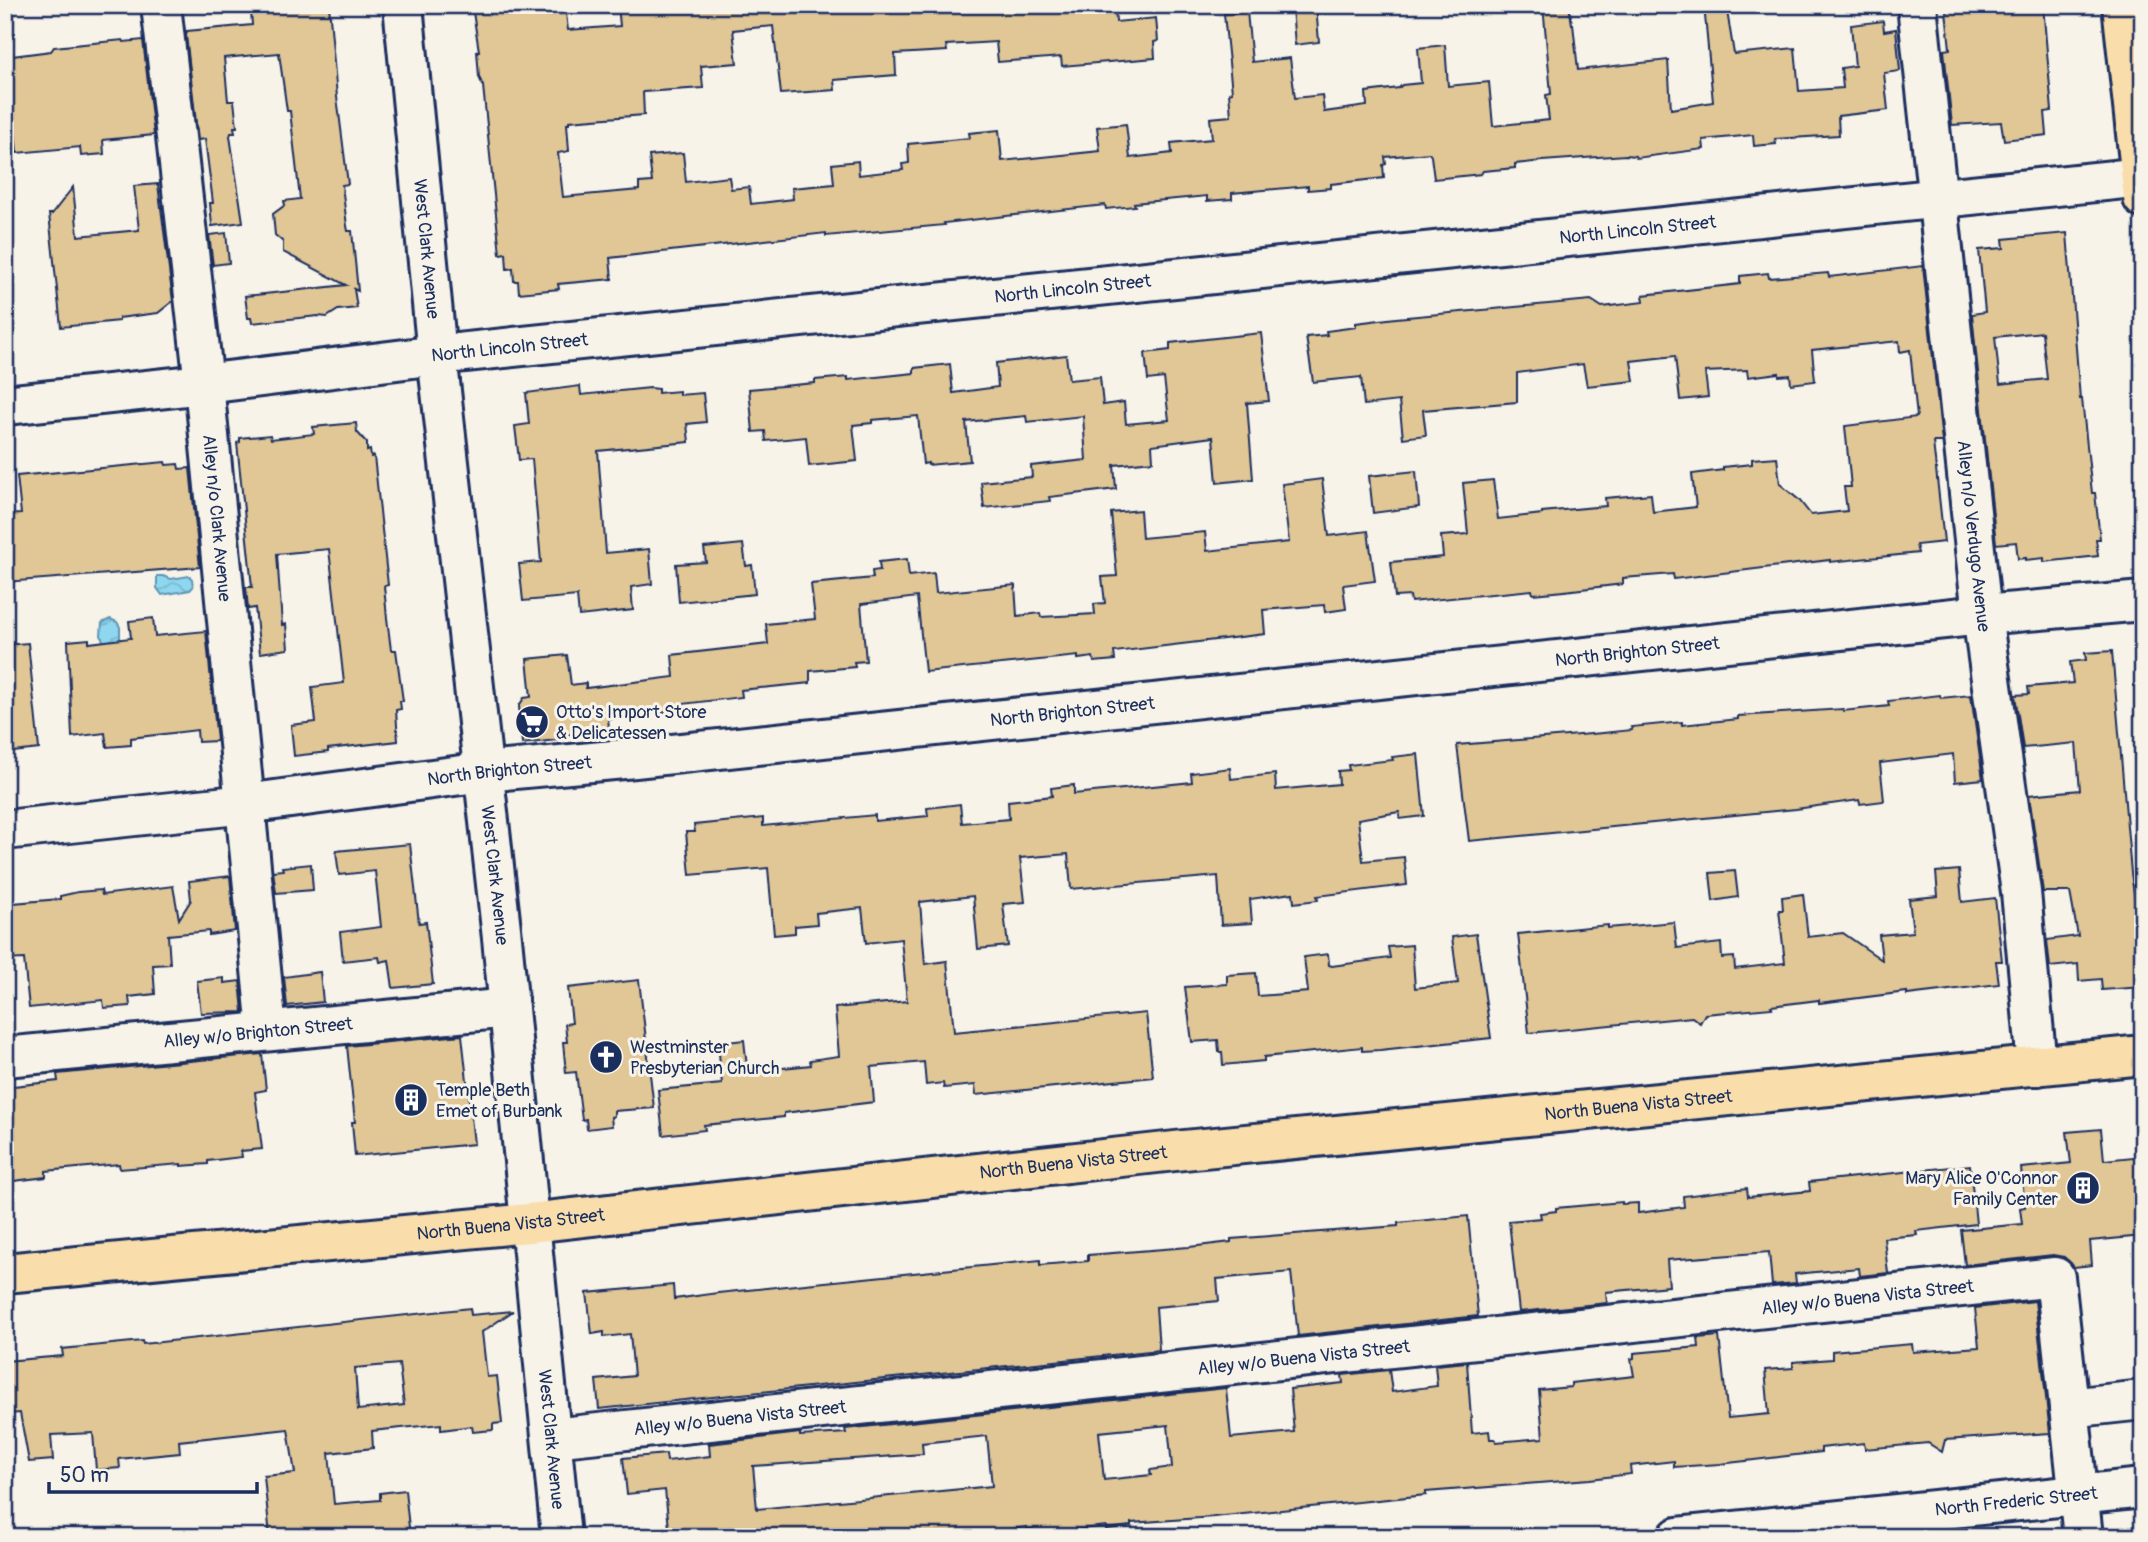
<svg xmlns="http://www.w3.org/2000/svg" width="2148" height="1542" font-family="Pangolin,sans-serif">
  <defs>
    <pattern id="water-waves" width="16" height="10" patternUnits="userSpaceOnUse" patternTransform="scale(1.75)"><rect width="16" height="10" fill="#8ed7ef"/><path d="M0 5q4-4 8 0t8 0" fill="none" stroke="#7ab9cf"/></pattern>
  </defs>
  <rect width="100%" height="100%" fill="#f7f3e8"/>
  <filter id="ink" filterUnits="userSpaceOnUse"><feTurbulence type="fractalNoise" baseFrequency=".0143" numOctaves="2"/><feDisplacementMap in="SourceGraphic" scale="14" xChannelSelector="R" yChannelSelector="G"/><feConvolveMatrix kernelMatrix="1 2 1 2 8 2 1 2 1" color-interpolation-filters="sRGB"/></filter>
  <g filter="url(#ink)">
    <path fill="url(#water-waves)" stroke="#6094b5" stroke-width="2" d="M157,576H163L171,579L189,576L192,579L193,587L190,590L162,595L157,588Z
      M110,619L117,622L120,627V644H104L101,635L102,623Z"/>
    <path fill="#e1c696" stroke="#1b2f5e" stroke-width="2" fill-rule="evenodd" d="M312,5H329L337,97L348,184L342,185L347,226L348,231H352L358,291L354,289L357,308L338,310L327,317L318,316L252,323L251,318H248L245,296L346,285L283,252V242L275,235L273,214L285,205L284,201L300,199L290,111H287L279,53L224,58L228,101H234L237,127H234L235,133H231L230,136L243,222L212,226L210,203H213L205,139L198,140L186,35L187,31L252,25L251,11Z
      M491,5H565L568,30L620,26L618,5H1115L1116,22L1156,18L1158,41L1154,42L1155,58L1062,66L1061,57L998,62L996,42L946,45L947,51L895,54L896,75L834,80L835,90L781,94L773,26L733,30L737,63L701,66L703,88L643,92L644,115L569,121V124H567L569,151L558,153L563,197L639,190V183L652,182L649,156L683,153L686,182L729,177L731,189L749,187L751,204L793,199L792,188L834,184L832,164L858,161L859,175L903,170L902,164L909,163L908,144L970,138L969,133L999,130L1002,161L1100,151L1097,127L1126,124L1130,158L1172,153L1171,143L1212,139L1210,118L1231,116L1229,93L1232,92L1224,14L1247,12L1252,62L1290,58L1295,98L1322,95L1324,112L1367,106L1366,92L1399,88L1402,85L1421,83L1418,48L1445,45L1448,86L1489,82L1493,126L1549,120L1546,95L1551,94L1543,5H1569L1572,24H1573L1578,70L1668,60L1671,109L1713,102L1704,5H1726L1734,54L1795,48L1799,91L1843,88L1841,68L1855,66L1851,25L1883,21L1884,31L1896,29L1900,71L1884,73L1888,110L1838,116L1839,135L1775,139L1776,144L1754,146L1753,135L1703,140L1704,149L1636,158L1635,156L1626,155L1542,161L1515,164V168L1483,171L1481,174L1434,179L1431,156L1429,153L1385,157L1386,164L1383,165L1384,178L1331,184V188L1308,190V186L1232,193V199L1207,201V196L1134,203L1135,206L1106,209L1105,205L944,223L945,225L826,236V233L610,258L612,279L558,284L559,289L519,293L518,281H514L513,268L507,269L506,253L500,254L483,86L479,77L477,51H479L473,12L491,9Z
      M2003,5H2043L2052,111L2045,112L2047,135L2004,140L2001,122L1952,125L1944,50L1950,49L1946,11Z
      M1316,6L1319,42L1295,45L1292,8Z
      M123,40L124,42L143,40L154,135L103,140L104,154L81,156L80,147L17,153L12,100L5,101V57L51,51L54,47Z
      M158,184L173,301L158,313L119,318V321L61,327L49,214H52L73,187L78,236L139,230L134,186Z
      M226,233L229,263L213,265L209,235Z
      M2067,233L2080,399H2082L2092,493H2095L2100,539H2096L2098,556L2044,562V558L2026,560V558L2018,559L2016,542L1996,544L1972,314L1985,312L1979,250L2004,248L2003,239ZM2042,332L2047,379L2000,384L1995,337Z
      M1923,266L1942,442H1933L1944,542L1916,545L1918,553L1830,562V560L1674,579L1673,574L1623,578V584L1564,591L1533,594L1532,590L1411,602L1410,596L1395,597L1391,562L1443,557L1441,536L1468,534L1463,483L1493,480L1498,519L1542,514V512L1606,506L1605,498L1651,494L1653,512L1696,507L1692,474L1723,470V467L1752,464V459L1777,457L1780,484L1799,500L1811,515L1847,511L1844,487H1851L1845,426L1917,417L1910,350L1900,352L1899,341L1812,350L1815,381L1791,384L1790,375L1779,376V373L1748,377L1747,370L1705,372L1708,397L1680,400L1675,356L1631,361L1634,381L1587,386L1583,364L1517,373V402L1423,410L1426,435L1403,438L1399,401L1364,405L1361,377L1313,382L1306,337L1327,335L1326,331L1356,327V323L1396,318L1591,300L1602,307L1644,302L1643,295L1740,284V276L1768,273L1769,278L1828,273L1829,277Z
      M1261,333L1269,401L1247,403L1253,479L1217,483L1213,437L1152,445L1153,461L1114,465L1116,489L1049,497L1050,501L984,508L981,482L1032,477L1031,466L1086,460L1083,416L1027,422L1026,416L966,422L970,461L928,465V463L923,464L918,416L872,420V423L853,425L857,461L809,466L806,437L766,441L765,431L753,432L749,389L815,383V380L848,377V380L914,373V368L950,364L953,393L998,387L996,363L1066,355L1069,380L1100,377L1103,405L1124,402L1126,424L1169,420L1164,378L1148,380L1145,353L1170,350V343Z
      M580,386L581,395L650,388L658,389V393L679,391V395L703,393L706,422L687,424L689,442L598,451L606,553L649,549L652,584L631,587L633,610L579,616L577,596L523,601L519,564L541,562L532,459L519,460L515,426L529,424L526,393Z
      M356,423L357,432L367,443V451L370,450L371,457L374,456L388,585L384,586L387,618L391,650H396L403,701H400L401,709L396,710L398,741L328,749V752L294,756L291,725L316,722L312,687L344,683L329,549L277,554L282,625L286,624L288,649L260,653L255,608L248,609L246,587H252L237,443L240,442V438L270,435L271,439L314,434L313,427Z
      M165,462L166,465L178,464L179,469L190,468L200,567L5,582V515L21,514L17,476Z
      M1416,471L1419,507L1373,513L1369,476Z
      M1322,479L1329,536L1368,531L1375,581L1343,585L1346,609L1325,612L1324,605L1263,610L1265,634L1114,652L1115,660L1094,662L1093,657L1078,659V656L925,672L917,597L861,604L866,661L854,662L855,667L810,671V683L741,690L742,697L682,704L683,710L608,719L609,727L565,735V739L522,744L519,706L524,698L531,697L527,659L567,655L571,685L586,683V688L674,677L672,655L768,644L766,624L815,619L811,584L873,578L872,571L880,570L879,562L907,559L909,576L934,573L936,593L1015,585L1017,616L1040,613L1041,617L1095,614L1094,604L1105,603L1102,577L1117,576L1111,513L1140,510L1142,538L1205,532L1207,551L1289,542L1282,484Z
      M743,544L746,566L752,565L755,594L679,602L676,564L706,562L704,548Z
      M153,618L155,636L206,631L217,741L198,742L197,730L131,738V745L107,747L105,733L72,737L68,641L89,639V643L131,638L129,621Z
      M28,643L39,749L5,753V680H9L5,645Z
      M2112,651L2131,873L2140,936H2143V987L2102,990L2101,979L2079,981L2078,964L2050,967L2047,940L2078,936L2070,892H2043L2029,795L2080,790L2076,743L2023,748L2015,695L2029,694L2028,687L2073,683L2070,662L2086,660L2085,653Z
      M1940,695L1941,698L1971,695L1983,779L1955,782L1953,754L1880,763L1884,801L1860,804L1859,800L1796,809L1469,841L1457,745L1603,733L1632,730L1631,727L1682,722V725L1738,719V716L1843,709V711L1889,706L1888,701Z
      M1418,754L1424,816L1400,819L1399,812L1358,819L1363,861L1404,857L1407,885L1317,896L1318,900L1294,903L1293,893L1250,899L1252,923L1221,925L1218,876L1071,889L1068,854L1020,858L1025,902L1003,904L1008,946L978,949L973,896L920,902L925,964L947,961L954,1032L1146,1013L1153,1077L976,1095L975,1085L944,1088L943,1083L926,1085L924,1062L871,1067L874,1102L784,1113V1117L704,1125L705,1130L663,1135L658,1090L722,1084L718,1043L744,1040L747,1067L762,1066L763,1070L811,1065L810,1060L839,1056L835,1008L907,1001L901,939L866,943L862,908L816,913L817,924L795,926V933L774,935L768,868L690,875L686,832H695L694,825L763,818V826L875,815V821L928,816L927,808L960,804L962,823L1009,819L1008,801L1052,796L1051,788L1074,785V794L1192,782L1191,773L1230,768L1231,779L1275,774L1276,790L1339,784L1338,771L1349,770L1348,765L1393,760L1392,757Z
      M410,844L419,923L426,922L433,984L393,988L389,960L380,962L379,957L343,961L340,932L381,927L375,871L339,875L336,851Z
      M311,864L313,890L276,893L273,871L283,870L282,867Z
      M1959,870L1962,902L1995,898L2002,961H1996L1999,984L1907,995V992L1819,1003V1000L1771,1006L1772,1008L1705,1014L1700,1023L1692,1017L1529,1033L1518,934L1608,925V928L1674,922L1677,948L1721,943L1722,958L1734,957L1735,969L1785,963L1779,910H1783L1782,897L1803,894L1808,937L1843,933L1882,960L1879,935L1913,932L1909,899L1938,896L1936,872Z
      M1735,871L1738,897L1713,901L1710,873Z
      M230,876L235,931L209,935V931L168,935L170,964L153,965L155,994L129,997L130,1006L104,1008L103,1000L29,1008L24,959L5,960V909L13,908V903L60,899V896L78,892L101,890L102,895L173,886L179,919L191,900L189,881Z
      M1476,934L1491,1038L1380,1050L1362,1051V1047L1264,1057V1061L1223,1065L1222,1052H1219L1218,1040L1192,1042L1185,987L1227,984V975L1256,973L1258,996L1308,992L1304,957L1328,954L1329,965L1332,966L1390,958L1388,947L1412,945L1415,988L1458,983L1452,937Z
      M320,972L323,1002L287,1006L284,977Z
      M224,978V983L240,981L243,1012L201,1013L197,981Z
      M639,980L654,1108L614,1111V1116L611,1117L612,1126L587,1129L586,1119L582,1120L576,1072L566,1073L563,1042H567L565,1024L572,1023L568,988Z
      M462,1035L474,1144L355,1156L352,1122H355L347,1046Z
      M262,1054L266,1090L255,1092L262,1149L241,1151L242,1157L208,1161V1164L181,1166V1164L120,1169L119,1164L46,1171V1177L5,1182V1087L58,1081L57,1074Z
      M2101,1129L2104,1160L2143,1156V1236L2090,1241L2092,1265L2074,1267L2064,1257L2053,1255L1965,1265L1961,1230L2022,1224L2020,1208L2025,1207L2021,1168L2071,1163L2067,1132Z
      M1970,1165L1976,1224L1916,1231L1917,1235L1884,1238L1888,1273L1860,1276L1859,1268L1795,1274L1796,1283L1772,1285L1769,1252L1667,1260L1669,1286L1606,1292L1607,1303L1519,1312L1509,1221L1541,1218L1540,1213L1556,1211V1208L1622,1202V1204L1638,1203V1213L1684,1207L1683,1196L1747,1188L1748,1197L1810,1191L1809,1182Z
      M1468,1216L1478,1316L1298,1336L1291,1272L1217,1279L1219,1301L1156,1307L1159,1350L599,1409L596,1380L634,1376L630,1334L604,1337V1332L592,1334L587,1293L673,1285L674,1299L718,1293L1040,1260V1265L1088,1261V1255L1189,1247L1231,1242V1239L1398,1226V1223Z
      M2035,1301L2050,1433L1945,1440L1942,1452L1928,1443L1865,1449L1864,1443L1821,1448V1452L1720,1464L1674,1467V1461L1630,1466L1631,1474L1590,1479L1426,1492V1495L1214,1517L1131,1523V1526L1106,1529V1526L1038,1534L1034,1533L1033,1529H1027V1527L982,1533V1537H670L665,1490L627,1494L623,1458L666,1454L667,1461L710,1456L709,1444L800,1433V1436L846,1433L845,1429L1226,1388L1231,1438L1294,1432L1290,1389L1343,1383L1342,1375L1389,1370L1392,1392L1437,1386L1435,1365L1467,1362L1472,1433L1489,1431L1490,1439H1495L1496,1442L1543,1438L1539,1390L1571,1387V1383L1634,1376L1631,1359L1634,1358V1353L1699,1347L1698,1338L1719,1336L1728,1418L1769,1414L1765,1370L1793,1368V1362L1832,1359V1351L1912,1344L1913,1352L1979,1347L1975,1308ZM1168,1425L1172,1467L1150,1470L1151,1475L1104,1480L1099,1432ZM987,1436L992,1486L757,1509L753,1466L923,1454L922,1443Z
      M470,1308L471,1315L513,1311L482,1332L487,1377L497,1376L502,1423L493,1424V1430L473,1432L472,1426L441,1430V1424L372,1431L373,1448L329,1453L334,1504L380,1500V1493L405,1490L410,1537H270L264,1476L295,1473L288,1429L179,1441L180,1453L119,1459L120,1468L96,1470L93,1433L51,1435L53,1460L29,1462L20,1413L8,1414V1410H5V1361L63,1356L62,1349L142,1341L143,1344ZM399,1364L404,1405L358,1410L355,1368Z"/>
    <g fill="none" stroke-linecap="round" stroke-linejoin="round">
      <g stroke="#1b2f5e" stroke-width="44">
        <g id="minor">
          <path id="s1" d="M161,5L204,384L267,1031"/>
          <path id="s2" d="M403,5L437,355L502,938L561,1537"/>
          <path id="s3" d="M1917,5L1982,615L2021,892L2037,1066"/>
          <path id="s4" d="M5,405L204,384L437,355L2143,177"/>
          <path id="s5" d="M5,830L246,804L484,772L635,758L1982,615L2143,601"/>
          <path id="s6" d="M5,1057L509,1008"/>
          <path d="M2069,1408L2143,1400"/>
          <path id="s7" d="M552,1438L2055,1277L2083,1537"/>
          <path id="s8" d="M1678,1537L2143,1488"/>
        </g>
      </g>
      <g stroke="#1b2f5e" stroke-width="44">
        <g id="major">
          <path d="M2122,5L2143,198"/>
          <path id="s9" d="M5,1273L529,1223L1184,1150L2143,1055"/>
        </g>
      </g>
      <use href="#minor" stroke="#f7f3e8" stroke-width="38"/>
      <use href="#major" stroke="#f9deab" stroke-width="38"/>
    </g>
  </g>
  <defs>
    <g id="supermarket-disc" transform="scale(1.75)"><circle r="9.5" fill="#1b2f5e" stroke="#f7f3e8"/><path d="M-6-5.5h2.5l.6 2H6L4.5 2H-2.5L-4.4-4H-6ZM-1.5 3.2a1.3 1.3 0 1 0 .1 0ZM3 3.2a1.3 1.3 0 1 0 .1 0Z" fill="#fff"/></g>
    <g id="church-disc" transform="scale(1.75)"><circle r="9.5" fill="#1b2f5e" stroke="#f7f3e8"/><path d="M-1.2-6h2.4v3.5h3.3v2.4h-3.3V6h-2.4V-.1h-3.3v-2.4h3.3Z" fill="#fff"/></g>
    <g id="building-disc" transform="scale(1.75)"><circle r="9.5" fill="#1b2f5e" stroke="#f7f3e8"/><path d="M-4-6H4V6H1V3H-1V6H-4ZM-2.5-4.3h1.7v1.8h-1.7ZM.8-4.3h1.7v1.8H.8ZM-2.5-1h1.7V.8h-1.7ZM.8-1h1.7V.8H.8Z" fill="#fff"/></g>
  </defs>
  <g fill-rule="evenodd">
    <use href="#supermarket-disc" x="532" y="722"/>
    <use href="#church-disc" x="606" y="1057"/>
    <use href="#building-disc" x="411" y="1100"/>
    <use href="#building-disc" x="2083" y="1188"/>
  </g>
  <g text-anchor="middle" stroke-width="6" stroke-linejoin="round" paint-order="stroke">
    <g font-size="18" fill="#1b2f5e" stroke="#f7f3e8">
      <text dy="6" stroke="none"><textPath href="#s4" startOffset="1642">North Lincoln Street</textPath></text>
      <text dy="6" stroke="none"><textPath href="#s2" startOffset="245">West Clark Avenue</textPath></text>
      <text dy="6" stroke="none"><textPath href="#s4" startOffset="1074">North Lincoln Street</textPath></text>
      <text dy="6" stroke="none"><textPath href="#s4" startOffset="508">North Lincoln Street</textPath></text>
      <text dy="6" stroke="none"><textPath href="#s1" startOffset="516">Alley n/o Clark Avenue</textPath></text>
      <text dy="6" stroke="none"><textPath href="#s3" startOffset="534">Alley n/o Verdugo Avenue</textPath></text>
      <text dy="6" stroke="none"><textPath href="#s5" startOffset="1642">North Brighton Street</textPath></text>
      <text dy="6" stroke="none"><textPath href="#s5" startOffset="1074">North Brighton Street</textPath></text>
      <text dy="6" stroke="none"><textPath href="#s5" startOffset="508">North Brighton Street</textPath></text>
      <text dy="6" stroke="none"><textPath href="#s2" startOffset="875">West Clark Avenue</textPath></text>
      <text dy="6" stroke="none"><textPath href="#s6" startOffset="254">Alley w/o Brighton Street</textPath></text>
      <text dy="6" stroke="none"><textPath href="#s9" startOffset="1642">North Buena Vista Street</textPath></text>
      <text dy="6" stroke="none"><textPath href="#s9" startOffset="1074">North Buena Vista Street</textPath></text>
      <text dy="6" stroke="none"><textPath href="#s9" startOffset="508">North Buena Vista Street</textPath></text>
      <text dy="6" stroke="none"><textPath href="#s7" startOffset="1323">Alley w/o Buena Vista Street</textPath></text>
      <text dy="6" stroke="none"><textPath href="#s7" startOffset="756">Alley w/o Buena Vista Street</textPath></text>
      <text dy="6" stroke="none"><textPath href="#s7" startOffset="189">Alley w/o Buena Vista Street</textPath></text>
      <text dy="6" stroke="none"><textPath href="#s2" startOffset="1442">West Clark Avenue</textPath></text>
      <text dy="6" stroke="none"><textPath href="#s8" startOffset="340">North Frederic Street</textPath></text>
    </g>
    <g font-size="18" fill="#1b2f5e" stroke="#f7f3e8" text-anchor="start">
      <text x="556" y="718">Otto's Import Store<tspan x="556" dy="21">&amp; Delicatessen</tspan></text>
      <text x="630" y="1053">Westminster<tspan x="630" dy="21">Presbyterian Church</tspan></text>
      <text x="436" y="1096">Temple Beth<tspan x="436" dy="21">Emet of Burbank</tspan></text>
      <text x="2058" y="1184" text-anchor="end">Mary Alice O'Connor<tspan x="2058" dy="21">Family Center</tspan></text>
    </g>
  </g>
  <rect width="2148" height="1542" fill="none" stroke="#f7f3e8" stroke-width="28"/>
  <rect x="14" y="14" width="2120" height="1514" fill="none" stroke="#1b2f5e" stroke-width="2.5" filter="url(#ink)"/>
  <path d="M49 1482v10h208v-10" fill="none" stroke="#1b2f5e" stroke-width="3.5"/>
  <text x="60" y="1482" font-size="21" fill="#1b2f5e" stroke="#f7f3e8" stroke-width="5" paint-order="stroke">50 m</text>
</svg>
